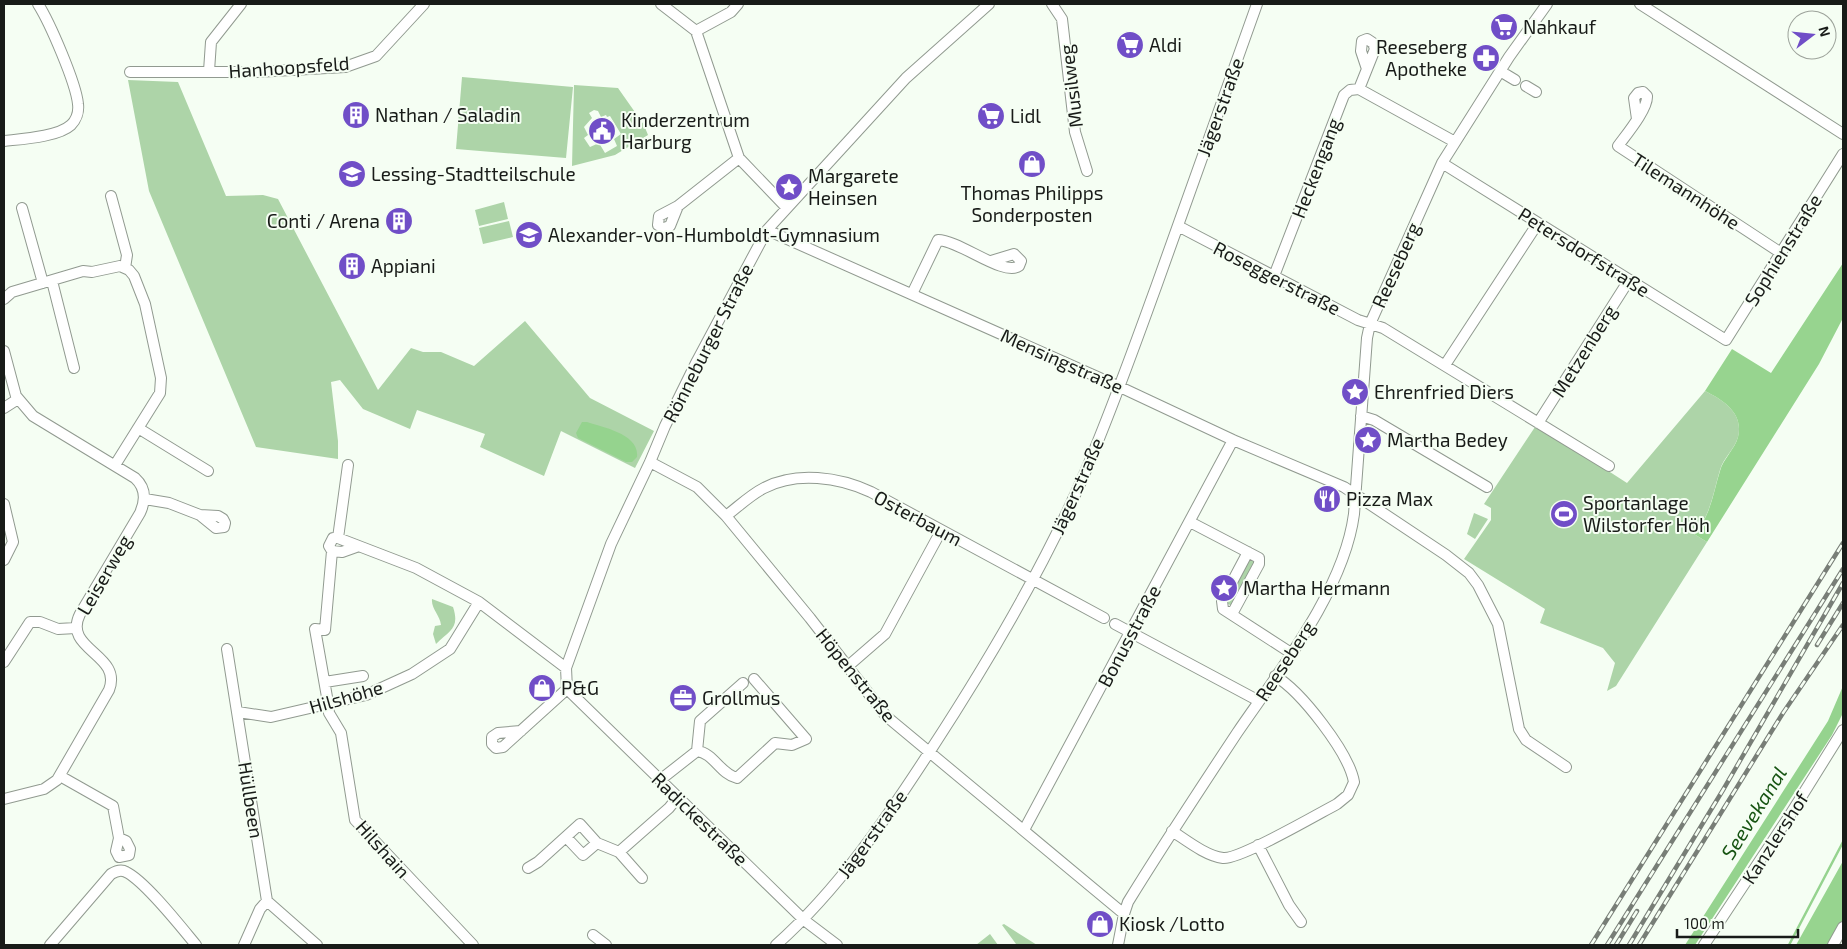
<svg xmlns="http://www.w3.org/2000/svg" width="1847" height="949" font-family="'Exo 2',sans-serif">
  <rect width="100%" height="100%" fill="#f5fef3"/>
  <path fill="#add4a8" fill-rule="evenodd" d="M462,77L573,87L566,158L456,149Z
    M128,80L178,82L226,196L263,195L278,199L378,390L411,348L423,352H441L474,366L525,321L590,398L654,431L635,468L561,431L544,476L480,447L485,434L417,410L410,429L363,409L340,380L331,382L338,441V459L256,447L149,191Z
    M574,85L618,88L644,125L648,135L615,155L572,166ZM594,110L598,111L601,117L606,115L607,117L610,116L621,134L614,139L617,146L605,153L599,143L590,147L584,138L588,135L584,127L592,118L589,113Z
    M504,202L508,219L479,226L475,210Z
    M509,221L513,237L483,244L479,228Z
    M1705,391C1723,400 1744,413 1738,437C1735,449 1723,458 1720,470C1713,493 1711,515 1694,534L1707,542L1616,686L1607,691L1615,663L1603,648L1540,623L1545,609L1464,559L1491,520V508L1484,504L1535,427H1540L1627,483Z
    M1474,513L1488,519L1475,539L1467,534Z
    M1248,557L1258,562L1233,607L1224,601Z
    M432,599L453,607C460,628 450,630 436,644L433,634L435,626L441,625C440,615 431,609 432,599Z
    M1004,924L1037,945H1014L1016,944L1002,925Z
    M990,934L998,945H976Z"/>
  <path fill="#97d48f" d="M1843,263V318L1819,364L1707,542L1694,534C1711,516 1713,493 1720,471C1723,459 1735,449 1738,437C1744,413 1723,400 1705,391L1732,349L1771,373Z
    M1843,861V919L1830,945H1796Z"/>
  <path fill="#95d38e" d="M582,422H587C602,427 640,434 637,457L632,462H626L578,438L576,433Z
    M1843,686V713L1832,735L1695,945H1685L1828,721Z"/>
  <g fill="none" stroke-linecap="round" stroke-linejoin="round">
    <path stroke="#95d38e" stroke-width="2.5" d="M1789,945L1843,842"/>
    <g stroke="#919a90" stroke-width="12">
      <path id="minor" d="M661,4L696,31
        M1052,4L1062,19L1075,132L1087,171
        M1640,4L1843,134
        M696,31L739,158L786,207
        M696,31L731,12L738,4
        M209,71L211,42L241,4
        M1500,71L1515,80
        M130,72H256L345,67L376,56L424,4
        M1526,86L1536,92
        M1359,89L1455,142
        M1359,89L1375,49L1373,43L1367,39L1362,41L1361,51L1367,69
        M1637,119L1634,98L1638,93L1643,92L1647,96C1648,109 1626,135 1618,146L1781,253
        M4,141C21,139 58,137 71,125C76,120 79,112 78,104C76,83 50,23 38,4
        M1442,163L1726,340L1843,154
        M111,196L127,255L125,268
        M678,206L670,226L664,228L658,225L659,216L678,206L739,158
        M22,208L43,283
        M1178,226L1358,320L1383,328L1609,466
        M767,230L1120,387L1233,440L1344,487L1446,555L1469,573L1478,585L1498,624L1519,729L1526,740L1566,767
        M1274,276L1344,95L1350,90L1359,89
        M52,281L74,368
        M912,294L938,240C959,240 1004,277 1019,266L1021,261L1014,254L991,261
        M4,299L12,292L83,271L92,272L120,266L129,270L134,276L145,304L161,378L160,393L115,465
        M4,351L16,396L33,416L135,478C146,488 146,500 140,513L80,614C62,650 123,654 109,690L57,780L44,789L4,799
        M1445,365L1538,223
        M4,408L18,399
        M1361,416L1374,420L1487,487
        M1538,423L1629,280
        M138,428L208,471
        M650,462L697,487L726,516L810,618L886,716L1124,914
        M145,499L169,503L200,515L218,516L223,519L225,523L224,527L216,528L200,515
        M4,504L13,542L4,560
        M726,516C738,507 750,495 764,488C796,471 839,477 871,492L1104,618
        M1190,522L1259,558V564L1232,614
        M338,538L348,465
        M356,547L342,552L332,551L329,546L333,538H338L416,568L479,602L566,668L567,689L804,920L837,945
        M1248,552L1222,601L1223,609L1291,653
        M1115,624L1259,701
        M227,649L267,901L260,909L244,945
        M4,662L30,622H40L58,629L76,628
        M847,667L885,634L941,531
        M566,668L611,544L650,462L665,426L697,361L767,230L906,78L989,4
        M325,682L363,676
        M743,683L700,721L697,751C714,753 720,774 737,778L775,743L792,745L806,739L754,679
        M327,697L315,629L325,630L332,551
        M328,703L329,713L341,733L355,820L473,945
        M238,712L271,717L366,695L412,674L450,649L479,602
        M521,731L498,733L492,737V744L496,748L503,747L567,689
        M60,776L113,806L119,838L116,851L119,857L129,855L130,849L126,841L119,838
        M660,780L697,751
        M1024,830L1233,440
        M1172,831C1186,840 1206,856 1223,858C1239,860 1318,814 1337,804L1348,795L1354,782C1349,753 1301,691 1275,676
        M566,837L583,855L597,843
        M1258,845L1289,905L1301,922
        M619,852L669,808L677,798
        M528,868L538,862L580,824L597,843L619,852L642,878
        M267,901L317,945
        M593,935L606,945
        M50,945L111,874C116,871 121,869 126,872C145,881 181,927 196,945
        M776,945C839,889 886,819 932,748C988,662 1042,571 1083,477C1110,415 1133,350 1156,287C1190,192 1224,98 1257,4
        M1118,945L1124,914L1128,902C1163,845 1200,789 1237,733C1280,670 1344,590 1354,514L1367,338L1370,324L1442,163L1509,57L1547,4
        M1704,945L1790,815L1843,730
        M1833,945L1843,927"/>
    </g>
    <use href="#minor" stroke="#fff" stroke-width="10"/>
    <g stroke="#787e77" stroke-width="4.5">
      <path id="rail" d="M1817,645L1843,603
        M1591,945L1843,543
        M1607,945L1843,569
        M1616,945L1637,911
        M1629,945L1723,790L1843,583
        M1639,945L1783,713L1843,625"/>
    </g>
    <use href="#rail" stroke="#f5fef3" stroke-width="2.5" stroke-dasharray="8" stroke-linecap="butt"/>
  </g>
  <defs>
    <g id="supermarket-disc" transform="scale(1.4375)"><circle r="9.5" fill="#704ec7" stroke="#f5fef3"/><path d="M-6-5.5h2.5l.6 2H6L4.5 2H-2.5L-4.4-4H-6ZM-1.5 3.2a1.3 1.3 0 1 0 .1 0ZM3 3.2a1.3 1.3 0 1 0 .1 0Z" fill="#fff"/></g>
    <g id="pharmacy-disc" transform="scale(1.4375)"><circle r="9.5" fill="#704ec7" stroke="#f5fef3"/><path d="M-2-6h4v4h4v4h-4v4h-4v-4h-4v-4h4Z" fill="#fff"/></g>
    <g id="building-disc" transform="scale(1.4375)"><circle r="9.5" fill="#704ec7" stroke="#f5fef3"/><path d="M-4-6H4V6H1V3H-1V6H-4ZM-2.5-4.3h1.7v1.8h-1.7ZM.8-4.3h1.7v1.8H.8ZM-2.5-1h1.7V.8h-1.7ZM.8-1h1.7V.8H.8Z" fill="#fff"/></g>
    <g id="civic-disc" transform="scale(1.4375)"><circle r="9.5" fill="#704ec7" stroke="#f5fef3"/><path d="M-.6-6.5H3V-4.5H.6V-3L4-1V1h2V6H-6V1h2V-1L-.6-3ZM-1.2 2.5V6h2.4V2.5Z" fill="#fff"/></g>
    <g id="shop-disc" transform="scale(1.4375)"><circle r="9.5" fill="#704ec7" stroke="#f5fef3"/><path d="M-5-2.5h2.3a2.7 3.5 0 0 1 5.4 0H5L5.5 6h-11ZM-1.5-2.5h3a1.5 2.3 0 0 0-3 0Z" fill="#fff"/></g>
    <g id="school-disc" transform="scale(1.4375)"><circle r="9.5" fill="#704ec7" stroke="#f5fef3"/><path d="M0-5L7-2L0 1L-7-2ZM-4 1L0 2.5L4 1V4Q0 6-4 4Z" fill="#fff"/></g>
    <g id="sight-disc" transform="scale(1.4375)"><circle r="9.5" fill="#704ec7" stroke="#f5fef3"/><path d="M0-6L1.8-2.2L6-1.7L2.9 1.2L3.7 5.4L0 3.3L-3.7 5.4L-2.9 1.2L-6-1.7L-1.8-2.2Z" fill="#fff"/></g>
    <g id="restaurant-disc" transform="scale(1.4375)"><circle r="9.5" fill="#704ec7" stroke="#f5fef3"/><path d="M-5-6h1v4h1v-4h1v4h1v-4h1v5L-1.5 .5V6h-2V.5L-5-1ZM5-6V6H3V1.5H1.5Q1.5-4 5-6Z" fill="#fff"/></g>
    <g id="stadium-disc" transform="scale(1.4375)"><circle r="9.5" fill="#704ec7" stroke="#f5fef3"/><path d="M0-5a6.5 5 0 1 0 0 10a6.5 5 0 1 0 0-10ZM-3.5-1.8h7v3.6h-7Z" fill="#fff"/></g>
    <g id="office-disc" transform="scale(1.4375)"><circle r="9.5" fill="#704ec7" stroke="#f5fef3"/><path d="M-6-3h4V-5.5h4V-3h4V5H-6ZM-1-4.5V-3h2v-1.5ZM-6 0V1H6V0Z" fill="#fff"/></g>
  </defs>
  <g fill-rule="evenodd">
    <use href="#supermarket-disc" x="1504" y="27"/>
    <use href="#supermarket-disc" x="1130" y="45"/>
    <use href="#pharmacy-disc" x="1486" y="58"/>
    <use href="#building-disc" x="356" y="115"/>
    <use href="#supermarket-disc" x="991" y="116"/>
    <use href="#civic-disc" x="602" y="131"/>
    <use href="#shop-disc" x="1032" y="164"/>
    <use href="#school-disc" x="352" y="174"/>
    <use href="#sight-disc" x="789" y="187"/>
    <use href="#building-disc" x="399" y="221"/>
    <use href="#school-disc" x="529" y="235"/>
    <use href="#building-disc" x="352" y="266"/>
    <use href="#sight-disc" x="1355" y="392"/>
    <use href="#sight-disc" x="1368" y="440"/>
    <use href="#restaurant-disc" x="1327" y="499"/>
    <use href="#stadium-disc" x="1564" y="514"/>
    <use href="#sight-disc" x="1224" y="588"/>
    <use href="#shop-disc" x="542" y="688"/>
    <use href="#office-disc" x="683" y="698"/>
    <use href="#shop-disc" x="1100" y="924"/>
  </g>
  <g text-anchor="middle" stroke-width="4" stroke-linejoin="round" paint-order="stroke">
    <g font-size="19" fill="#181b18" stroke="#f5fef3" text-anchor="start">
      <text x="1523" y="34">Nahkauf</text>
      <text x="1149" y="52">Aldi</text>
      <text x="1467" y="54" text-anchor="end">Reeseberg<tspan x="1467" dy="22">Apotheke</tspan></text>
      <text x="375" y="122">Nathan / Saladin</text>
      <text x="1010" y="123">Lidl</text>
      <text x="621" y="127">Kinderzentrum<tspan x="621" dy="22">Harburg</tspan></text>
      <text x="371" y="181">Lessing-Stadtteilschule</text>
      <text x="808" y="183">Margarete<tspan x="808" dy="22">Heinsen</tspan></text>
      <text x="1032" y="200" text-anchor="middle">Thomas Philipps<tspan x="1032" dy="22">Sonderposten</tspan></text>
      <text x="380" y="228" text-anchor="end">Conti / Arena</text>
      <text x="548" y="242">Alexander-von-Humboldt-Gymnasium</text>
      <text x="371" y="273">Appiani</text>
      <text x="1374" y="399">Ehrenfried Diers</text>
      <text x="1387" y="447">Martha Bedey</text>
      <text x="1346" y="506">Pizza Max</text>
      <text x="1583" y="510">Sportanlage<tspan x="1583" dy="22">Wilstorfer Höh</tspan></text>
      <text x="1243" y="595">Martha Hermann</text>
      <text x="561" y="695">P&amp;G</text>
      <text x="702" y="705">Grollmus</text>
      <text x="1119" y="931">Kiosk /Lotto</text>
    </g>
    <g font-size="19" fill="#181b18" stroke="#f5fef3">
      <text transform="translate(289 67) rotate(-4)" y="7">Hanhoopsfeld</text>
      <text transform="translate(1071 86) rotate(-97)" y="7">Musilweg</text>
      <text transform="translate(1220 107) rotate(-70)" y="7">Jägerstraße</text>
      <text transform="translate(1316 168) rotate(-69)" y="7">Heckengang</text>
      <text transform="translate(1686 191) rotate(33)" y="7">Tilemannhöhe</text>
      <text transform="translate(1783 250) rotate(-58)" y="7">Sophienstraße</text>
      <text transform="translate(1584 252) rotate(32)" y="7">Petersdorfstraße</text>
      <text transform="translate(1396 265) rotate(-66)" y="7">Reeseberg</text>
      <text transform="translate(1277 278) rotate(27)" y="7">Roseggerstraße</text>
      <text transform="translate(708 343) rotate(-63)" y="7">Rönneburger Straße</text>
      <text transform="translate(1584 351) rotate(-58)" y="7">Metzenberg</text>
      <text transform="translate(1062 361) rotate(24)" y="7">Mensingstraße</text>
      <text transform="translate(1077 486) rotate(-66)" y="7">Jägerstraße</text>
      <text transform="translate(918 518) rotate(28)" y="7">Osterbaum</text>
      <text transform="translate(104 575) rotate(-60)" y="7">Leiserweg</text>
      <text transform="translate(1129 636) rotate(-62)" y="7">Bonusstraße</text>
      <text transform="translate(1285 661) rotate(-57)" y="7">Reeseberg</text>
      <text transform="translate(856 675) rotate(51)" y="7">Höpenstraße</text>
      <text transform="translate(346 697) rotate(-16)" y="7">Hilshöhe</text>
      <text transform="translate(251 800) rotate(81)" y="7">Hüllbeen</text>
      <text transform="translate(700 819) rotate(44)" y="7">Radickestraße</text>
      <text transform="translate(872 834) rotate(-54)" y="7">Jägerstraße</text>
      <text transform="translate(1775 838) rotate(-57)" y="7">Kanzlershof</text>
      <text transform="translate(383 849) rotate(48)" y="7">Hilshain</text>
    </g>
    <g font-size="20" font-style="italic" fill="#175412" stroke="#f5fef3">
      <text transform="translate(1754 813) rotate(-58)" y="7">Seevekanal</text>
    </g>
  </g>
  <rect width="1847" height="949" fill="none" stroke="#181b18" stroke-width="10"/>
  <g transform="translate(1812 35) rotate(74)"><circle r="24" fill="#f5fef3" stroke="#9da39b"/>
  <path d="M0-4L9 19L0 12L-9 19Z" fill="#704ec7"/>
  <text y="-8" font-size="14" font-weight="bold" text-anchor="middle" fill="#181b18">N</text>
  </g>
  <path d="M1677 929v8h121v-8" fill="none" stroke="#181b18" stroke-width="2.5"/>
  <text x="1684" y="929" font-size="15" fill="#181b18" stroke="#f5fef3" stroke-width="4" paint-order="stroke">100 m</text>
</svg>
